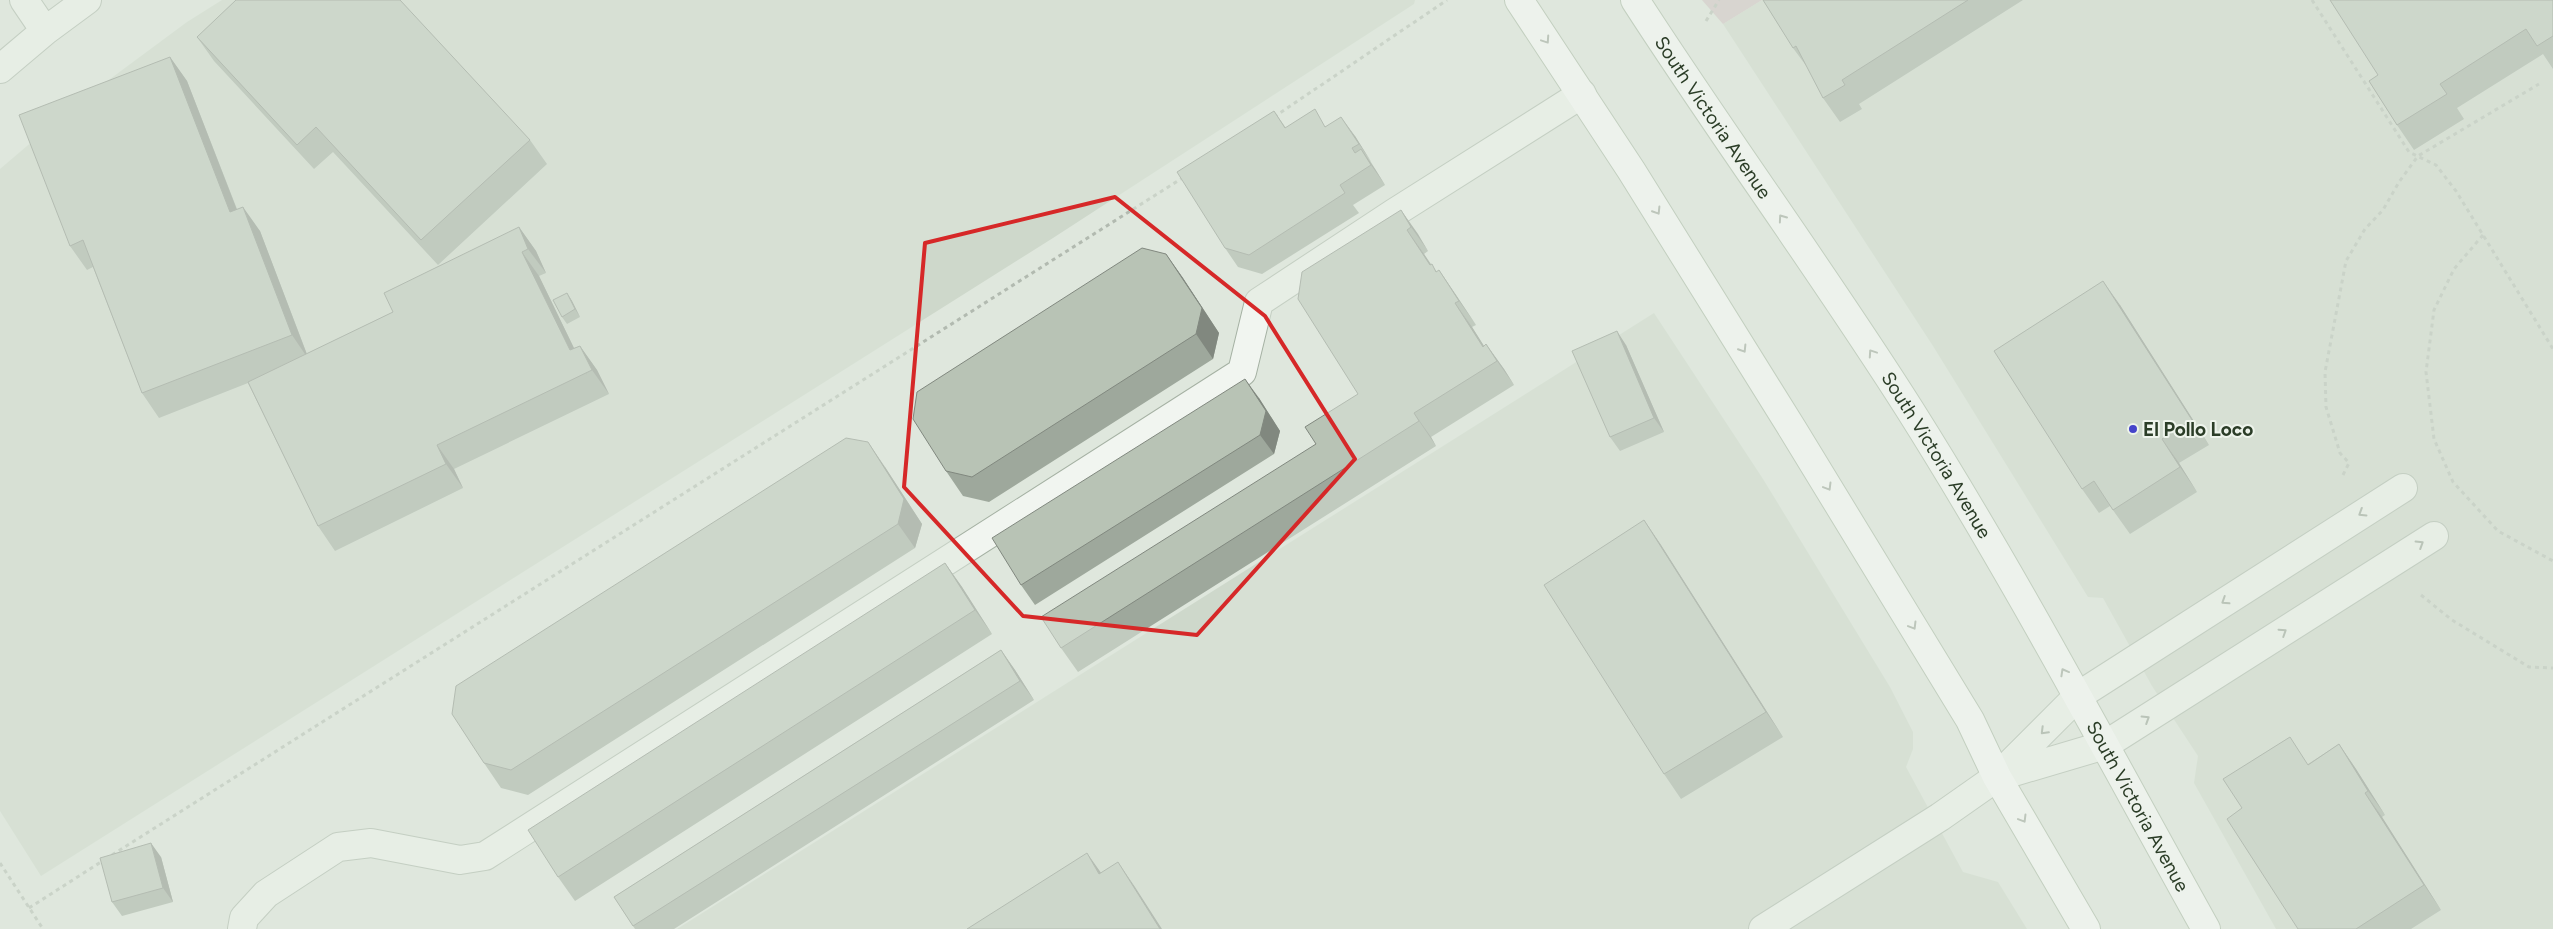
<svg xmlns="http://www.w3.org/2000/svg" width="2553" height="929" font-family="Figtree,sans-serif">
  <rect width="100%" height="100%" fill="#dfe7dd"/>
  <path fill="#ced8cb" d="M222,0H1415L1414,4L1053,238L41,876L0,811V169L75,105L187,22Z
    M1762,0H2553V929H2276L2194,783L2198,756L2152,686L2103,598L2088,597L1933,346L1723,24Z
    M1654,313L1763,479L1890,687L1913,732V749L1906,767L1963,872L1998,882L2027,929H677Z"/>
  <path fill="#d0bec0" d="M1702,0H1762L1723,24Z"/>
  <g fill="none" stroke-linecap="round" stroke-linejoin="round">
    <g stroke="#a5b1a3" stroke-width="30">
      <path id="minor" d="M24,0L45,31
        M0,69L45,31L87,0
        M2000,776L2105,745L2434,536
        M242,929L244,918L266,894L338,847L371,843L460,860L485,856L1242,372L1259,302L1394,213L1582,94
        M1763,929L1940,817L1997,777L2078,696L2403,488"/>
    </g>
    <g stroke="#a2b29d" stroke-width="30">
      <g id="major">
        <path d="M1519,0L1631,170L1793,430L1970,720L1997,777L2086,929"/>
        <path id="s1" d="M1635,0C1724,138 1822,271 1910,410C2016,578 2109,755 2206,929"/>
      </g>
    </g>
    <path stroke="#b2bab0" stroke-width="3" stroke-dasharray="4 4" stroke-linecap="butt" d="M2312,0L2409,152L2436,165L2456,191L2553,349
      M1706,21L1719,0
      M1274,117L1447,0
      M2483,235L2454,269L2434,310L2426,372L2434,439L2453,482L2498,531L2553,561
      M2343,475L2349,463L2340,453L2326,407L2325,372L2346,261L2365,229L2383,210L2399,182L2418,156L2539,84
      M2421,595L2452,620L2529,667L2553,668
      M112,855L1184,177
      M0,863L43,929
      M29,908L104,860"/>
    <use href="#minor" stroke="#f1f5f0" stroke-width="28"/>
    <use href="#major" stroke="#fff" stroke-width="28"/>
  </g>
  <path fill="#9ea89c" d="M1763,0H2023L1859,104L1862,109L1840,122L1823,98L1807,67L1793,48Z
    M2553,0V69L2543,54L2457,108L2464,119L2414,150L2397,125L2369,81Z
    M197,37L530,140L547,164L438,265L333,152L314,169L214,61Z
    M170,57L187,81L237,209L260,231L307,354L393,312L519,227L536,251L546,273L539,276L574,348L580,346L597,370L609,394L454,469L463,488L335,551L318,526L248,383L159,418L142,393L93,267L87,270L70,246Z
    M1274,111L1286,128L1326,126L1355,136L1385,185L1353,205L1359,213L1262,274L1238,267L1225,248Z
    M1401,210L1428,251L1424,254L1431,264L1437,272L1439,270L1456,295L1476,325L1472,327L1484,346L1486,344L1504,369L1514,385L1431,437L1436,446L1078,672L1061,648L1316,444L1358,394Z
    M1166,254L1183,278L1219,333L1213,359L989,502L963,496L946,471Z
    M567,293L572,301L580,317L567,324L562,317Z
    M2120,305L2209,445L2179,463L2197,492L2130,534L2110,506L2099,513L2082,489Z
    M1626,345L1664,432L1620,451L1610,437Z
    M1259,398L1280,431L1274,454L1035,605L1021,585Z
    M885,467L922,524L915,548L528,795L501,788L484,763Z
    M1644,520L1661,545L1783,737L1681,799L1664,774Z
    M945,563L962,587L992,634L575,901L558,877Z
    M1001,650L1015,670L1034,700L674,929H635L614,897Z
    M2339,744L2356,769L2385,815L2382,817L2441,910L2411,929H2298L2308,764Z
    M161,857L173,902L122,916L112,902Z"/>
  <path fill="#81887f" d="M170,57L187,81L247,236L230,212Z
    M1341,117L1355,136L1372,163L1359,144Z
    M1361,149L1375,169L1385,185L1371,165Z
    M243,207L260,231L309,360L292,335Z
    M1401,210L1418,234L1428,251L1411,227Z
    M519,227L536,251L546,273L528,249Z
    M1407,230L1424,254L1447,290L1430,265Z
    M522,252L539,276L587,375L570,350Z
    M1166,254L1183,278L1219,333L1213,359L1196,334Z
    M1439,270L1456,295L1476,325L1459,301Z
    M2103,281L2120,305L2209,445L2192,420Z
    M567,293L572,301L580,317L575,309Z
    M1455,303L1472,327L1494,362L1483,347Z
    M1617,331L1626,345L1664,432L1654,418Z
    M1486,344L1504,369L1514,385L1497,361Z
    M580,346L597,370L609,394L592,370Z
    M1245,379L1259,398L1280,431L1274,454L1260,435Z
    M1414,413L1431,437L1436,446L1419,421Z
    M2162,439L2179,463L2197,492L2180,467Z
    M868,442L885,467L922,524L915,548L898,524Z
    M437,445L454,469L463,488L446,464Z
    M1644,520L1661,545L1783,737L1766,712Z
    M945,563L962,587L992,634L975,610Z
    M1001,650L1015,670L1034,700L1020,681Z
    M2339,744L2356,769L2385,815L2368,791Z
    M2365,793L2382,817L2441,910L2424,885Z
    M151,843L161,857L173,902L163,888Z
    M1087,853L1104,877L1099,874Z
    M1118,862L1135,887L1162,929H1160Z"/>
  <path fill="#b8c3b5" stroke="#81887f" d="M236,0H400L530,140L421,240L316,127L297,145L197,37Z
    M1763,0H1968L1842,80L1845,85L1823,98L1796,46L1793,48Z
    M2330,0H2553V36L2537,46L2526,29L2440,84L2447,94L2397,125L2369,81L2378,75Z
    M170,57L230,212L243,207L292,335L142,393L83,240L70,246L19,115Z
    M1315,109L1325,127L1341,117L1359,144L1352,148L1355,153L1361,149L1371,165L1340,185L1345,193L1249,255L1225,248L1177,172L1274,111L1285,128Z
    M1401,210L1411,227L1407,230L1430,265L1432,264L1436,272L1439,270L1459,301L1455,303L1483,347L1486,344L1497,361L1414,413L1419,421L1061,648L1041,617L1316,444L1305,427L1358,394L1298,299L1302,272Z
    M519,227L528,249L522,252L570,350L580,346L592,370L437,445L446,464L318,526L248,382L393,312L384,293Z
    M1142,248L1166,254L1202,308L1196,334L972,477L946,471L913,419L917,392Z
    M2103,281L2192,420L2162,439L2180,467L2113,510L2094,481L2082,489L1994,351Z
    M567,293L575,309L562,317L553,300Z
    M1617,331L1654,418L1610,437L1572,351Z
    M1245,379L1266,411L1260,435L1021,585L992,538Z
    M846,438L868,442L904,499L898,524L511,770L484,763L452,714L456,686Z
    M1644,520L1766,712L1664,774L1544,585Z
    M945,563L975,610L558,877L528,830Z
    M1001,650L1020,681L633,926L614,897Z
    M2290,737L2308,765L2339,744L2368,791L2365,793L2424,885L2356,929H2298L2227,819L2242,808L2223,779Z
    M151,843L163,888L112,902L100,858Z
    M1087,853L1099,874L1118,862L1160,929H967Z"/>
  <defs><path id="oneway-chevron" d="M-2-3.5L2.5 0L-2 3.5" fill="none" stroke-width="1.6" stroke-linecap="round" stroke-linejoin="round" transform="scale(1.25)"/></defs>
  <g stroke="#959e93">
    <use href="#oneway-chevron" transform="translate(1546 40) rotate(56)"/>
    <use href="#oneway-chevron" transform="translate(1657 211) rotate(58)"/>
    <use href="#oneway-chevron" transform="translate(1782 218) rotate(-125)"/>
    <use href="#oneway-chevron" transform="translate(1743 349) rotate(58)"/>
    <use href="#oneway-chevron" transform="translate(1872 353) rotate(-124)"/>
    <use href="#oneway-chevron" transform="translate(1828 487) rotate(59)"/>
    <use href="#oneway-chevron" transform="translate(1913 626) rotate(59)"/>
    <use href="#oneway-chevron" transform="translate(2064 672) rotate(-119)"/>
    <use href="#oneway-chevron" transform="translate(2023 819) rotate(59)"/>
  </g>
  <g stroke="#8e998c">
    <use href="#oneway-chevron" transform="translate(2362 513) rotate(148)"/>
    <use href="#oneway-chevron" transform="translate(2420 544) rotate(-32)"/>
    <use href="#oneway-chevron" transform="translate(2225 601) rotate(147)"/>
    <use href="#oneway-chevron" transform="translate(2283 632) rotate(-33)"/>
    <use href="#oneway-chevron" transform="translate(2146 719) rotate(-32)"/>
    <use href="#oneway-chevron" transform="translate(2044 731) rotate(135)"/>
  </g>
  <path d="M0 0H2553V929H0ZM1115,197L1265,316L1355,459L1197,635L1023,616L904,487L925,243Z" fill="#dfe7dd" fill-opacity=".55" fill-rule="evenodd"/>
  <path fill="none" stroke="#d62828" stroke-width="4" stroke-linejoin="round" d="M1115,197L1265,316L1355,459L1197,635L1023,616L904,487L925,243Z"/>
  <circle fill="#4544ca" stroke="#eef4ec" stroke-width="2" cx="2133" cy="429" r="5"/>
  <g text-anchor="middle" stroke-width="4" stroke-linejoin="round" paint-order="stroke">
    <g font-size="19" fill="#2b3d27" stroke="#eef4ec">
      <text dy="7" stroke="none"><textPath href="#s1" startOffset="141">South Victoria Avenue</textPath></text>
      <text dy="7" stroke="none"><textPath href="#s1" startOffset="546">South Victoria Avenue</textPath></text>
      <text dy="7" stroke="none"><textPath href="#s1" startOffset="951">South Victoria Avenue</textPath></text>
    </g>
    <g font-size="19" font-weight="bold" fill="#2b3d27" stroke="#eef4ec" text-anchor="start">
      <text x="2143" y="436">El Pollo Loco</text>
    </g>
  </g>
</svg>
